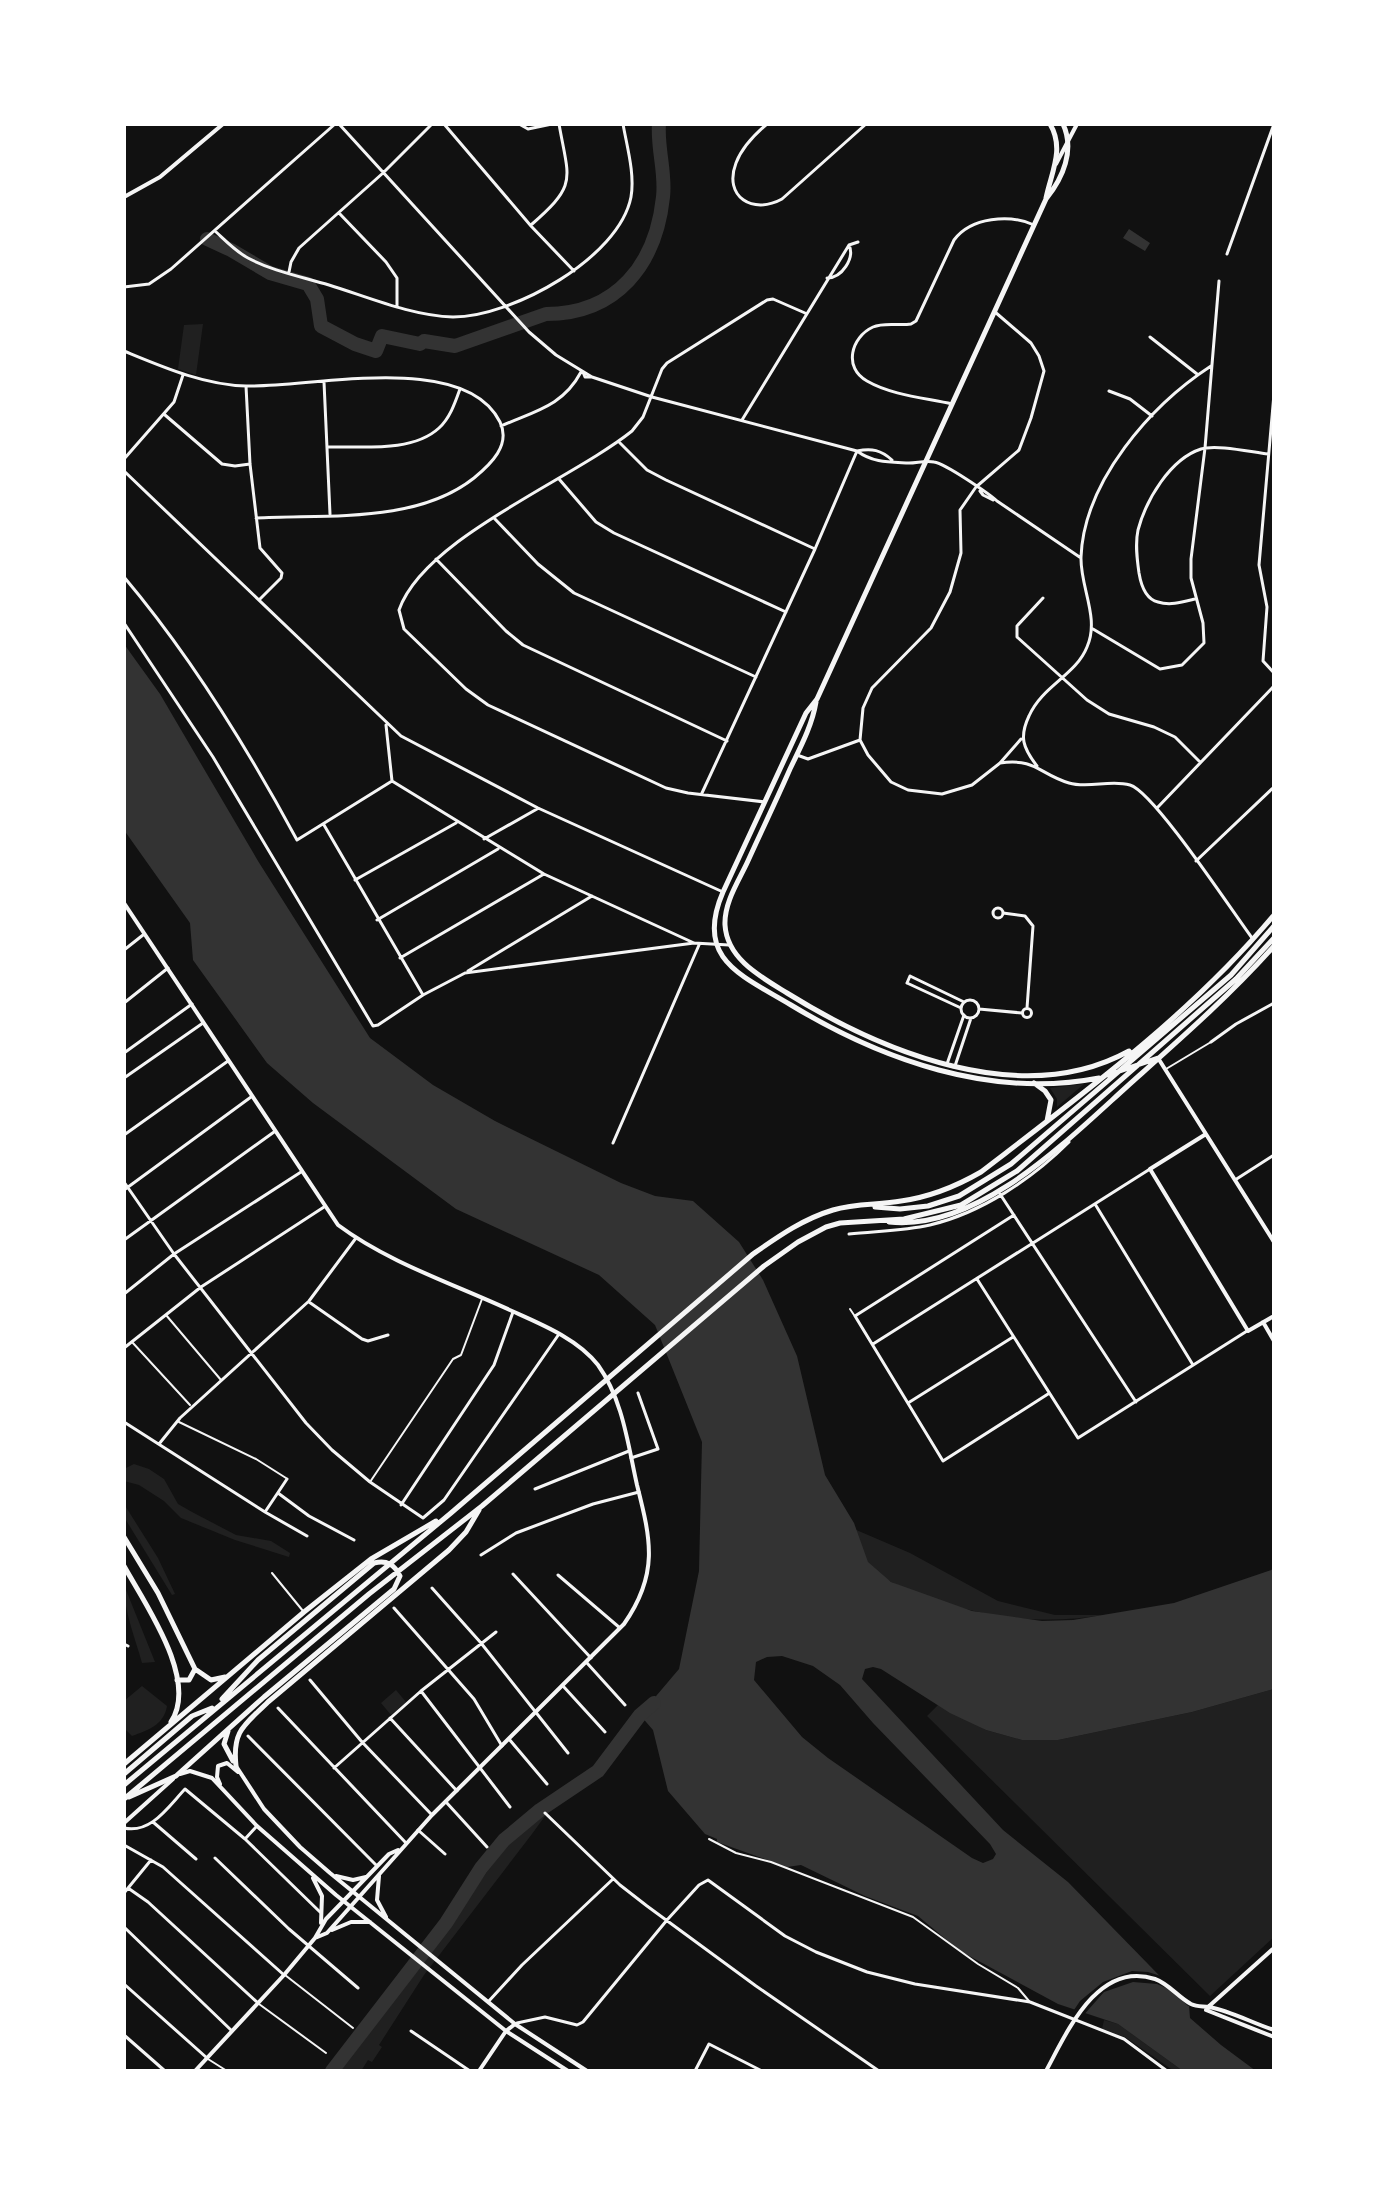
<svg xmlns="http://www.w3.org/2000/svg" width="1398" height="2195" font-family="'Golos Text',sans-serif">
  <rect width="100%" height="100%" fill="#111"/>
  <path fill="#202020" d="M203,324L196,375L178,369L184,325Z
    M1084,1084L1057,1107V1099L1050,1088Z
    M134,1464L149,1469L164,1479L178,1504L192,1512L236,1535L271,1541L290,1553L289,1557L235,1540L181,1518L164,1501L139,1485L124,1481V1469Z
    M124,1504L158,1558L175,1594L172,1595L124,1517Z
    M854,1529L910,1553L998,1601L1055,1615H1103C1042,1625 984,1618 926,1597C906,1589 882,1581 868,1563C862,1554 858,1539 854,1529Z
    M124,1585L155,1662L142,1663C135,1637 124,1612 124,1585Z
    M142,1686L167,1706C164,1725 148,1730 132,1736L124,1728V1701Z
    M1274,1689V1937L1210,1996L927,1716L938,1705L986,1730L1022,1740H1058L1192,1712Z
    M396,1690L406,1702L391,1715L381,1703Z
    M542,1813L545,1816L532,1834L424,1975L379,2045L382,2047L372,2062L368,2060L361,2071H340L448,1930L488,1870L508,1845Z
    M1104,2020L1118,2024L1183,2071H1174L1125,2037L1102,2029Z"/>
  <path fill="#333" fill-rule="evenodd" d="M1129,229L1150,243L1145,251L1123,238Z
    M124,644L160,694L258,861L370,1038L433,1085L495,1121L621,1183L655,1196L693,1201L739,1242L763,1280L797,1356L825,1475L854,1523L868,1562L891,1582L972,1611L1042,1621L1073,1620L1174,1603L1274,1569V1689L1192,1712L1058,1740H1022L986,1730L950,1713L881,1669L873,1667L865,1669L862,1679L1003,1830L1068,1882L1189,2006L1190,2018L1221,2045L1256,2071H1183L1118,2024L1058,2004L960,1951L918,1916L865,1896L801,1865L787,1867L717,1842V1839L705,1834L668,1791L653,1730L640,1715L679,1669L699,1571L702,1442L655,1325L599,1275L456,1209L313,1103L267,1063L193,960L190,923L124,830ZM782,1656L813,1666L840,1685L873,1723L990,1844L996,1854L993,1859L983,1863L972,1858L828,1758L802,1737L754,1680L756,1662L767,1657Z"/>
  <path fill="#111" d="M1132,1971L1148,1972L1167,1978L1191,2002L1188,2006L1171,1990L1157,1984L1133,1982L1104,1992L1082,2017L1072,2013L1080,2001L1103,1982Z"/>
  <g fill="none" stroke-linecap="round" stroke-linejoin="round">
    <path stroke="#333" stroke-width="14" d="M207,239L231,250L270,273L308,284L317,299L321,326L355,344L376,351L382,336L420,344L424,341L455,346L546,314C617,314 656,264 663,197C666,173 657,148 659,124
      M332,2071L446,1923L481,1868L504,1840L540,1810L598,1771L640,1715L654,1703"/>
    <path stroke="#f5f5f5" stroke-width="2" d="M850,1309L854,1315
      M166,1315L221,1380
      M132,1342L190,1405
      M179,1422L256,1459L286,1478
      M370,1482L453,1359L461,1355L482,1299
      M285,1975L353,2028
      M259,2004L326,2053
      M208,2059L227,2071"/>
    <path stroke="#f5f5f5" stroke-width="2" d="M1166,1069L1211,1042
      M272,1573L303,1611
      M709,1839L736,1853L771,1862L913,1917L978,1964L1018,1988L1029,2001"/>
    <path stroke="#f5f5f5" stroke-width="3" d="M339,124L529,332L556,355L592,377
      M444,124L531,226L574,271
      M519,124L528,129L552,124
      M767,124C754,135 742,147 736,163C723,197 753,215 782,199L866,124
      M339,213L386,262L397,278V306
      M531,225C578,184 569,181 559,124
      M215,231C225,240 235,251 248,258C272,271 303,277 329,285C368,297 412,316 453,317C512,317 619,258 631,197C635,174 627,147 623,124
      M1227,254L1274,124
      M289,272L291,262L299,248L383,173L432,124
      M827,278C842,278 855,258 849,245
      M124,287L149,284L171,269L335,124
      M995,312L1031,343L1039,356L1044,371L1031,418L1019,450L976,487L960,510L961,553L950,592L931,628L872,688L863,708L860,740L868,755L891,782L908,790L942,794L972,785L1000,763L1021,739
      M1150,337L1197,374
      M124,351C163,367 204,385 246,386C310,388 465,350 500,422C511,445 491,464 474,478C416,524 326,514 256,518
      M583,372L585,377H592L652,397L857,451C873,463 890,462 909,463C917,463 926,460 934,462C946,464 988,493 997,501L1081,558
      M324,382L330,514
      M246,386L250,464L260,548L282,573L281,578L259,600
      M1109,391L1130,399L1152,416
      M1274,394L1259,565L1267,607L1263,661L1274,673
      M952,404C925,398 891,395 867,381C843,368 851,337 873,327C884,322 899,326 911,324L916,321L954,240C971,217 1010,214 1034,225
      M165,415L222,464L235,466L250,464
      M742,420L849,245L858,242
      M501,426C535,411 563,406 581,372
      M620,443L647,470L666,480L815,549
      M327,447C361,446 412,453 439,428C450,418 455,403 460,389
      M857,451C872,448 881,450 892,460
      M124,459L174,402L183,375
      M124,471L401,736L538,808L723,892
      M559,479L596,522L614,533L786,612
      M980,491L983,495L993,500
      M494,518L538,564L574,593L756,677
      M436,559L506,631L523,645L727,741
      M124,577C189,654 249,751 297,840L392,781
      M1043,598L1017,626V637L1087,700L1109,714L1154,727L1175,737L1200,762
      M1195,599C1183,602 1170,606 1158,602C1145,599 1141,585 1139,573C1137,559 1135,544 1138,530C1146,500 1170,459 1201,449C1216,444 1251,452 1268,454
      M124,623L213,757L373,1026L378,1025L423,995L465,973L694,943
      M1093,629L1160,669L1182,665L1204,643L1203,623L1191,578V559L1205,448L1219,281
      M386,725L392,781
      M797,755L808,759L860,740
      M1000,763C1036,758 1039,774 1069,783C1089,789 1110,779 1130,785C1154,792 1232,911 1252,938
      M1037,766C1023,748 1019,737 1029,716C1042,686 1076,675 1087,647C1100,618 1080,587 1081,557C1084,481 1151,405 1211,366
      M392,781L544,874L694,943L729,945
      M702,793L815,549L857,451
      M765,802L688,793L666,788L488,705L466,689L404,629L399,610C424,538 571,480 632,431L643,417L662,369L667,363L767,300L773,299L805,313
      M1157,808L1274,686
      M324,825L423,995
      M484,839L537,809
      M1196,861L1274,787
      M355,880L456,823
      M993 913a5 5 0 1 1 10 0a5 5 0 1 1-10 0Z
      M1003,913L1025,916L1033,926L1027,1008
      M377,920L498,849
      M124,950L143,935
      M400,958L544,874
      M468,971L592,896
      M907,983L910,976L964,1002
      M907,983L961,1008
      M961 1009a9 9 0 1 1 18 0a9 9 0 1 1-18 0Z
      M124,1003L168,968
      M1022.5 1013a4.5 4.5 0 1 1 9 0a4.5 4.5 0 1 1-9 0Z
      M979,1009L1022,1013
      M1211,1042L1236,1024L1274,1003
      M124,1053L192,1004
      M1274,1063V1067
      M947,1064L964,1015
      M955,1066L971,1018
      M124,1078L203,1023
      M124,1135L228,1061
      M613,1143L699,945
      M1235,1180L1274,1155
      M124,1182L174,1254L306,1423L332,1450L370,1482L423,1518L444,1500L559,1334
      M124,1190L251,1097
      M1000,1194L1136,1402
      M1095,1204L1193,1365
      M1014,1215L855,1316L943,1461L1048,1394
      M849,1234C876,1231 903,1231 930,1225C981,1213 1032,1179 1069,1142
      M124,1240L274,1132
      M977,1279L1078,1438L1247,1331
      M124,1294L174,1254L301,1172
      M309,1302L362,1339L368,1341L388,1335
      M873,1344L1150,1169
      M124,1348L201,1287L324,1207
      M908,1403L1013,1337
      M124,1422L265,1512L307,1536
      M159,1444L180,1418L309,1301L356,1238
      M631,1458L658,1449L638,1393
      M535,1489L629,1451
      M278,1493L309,1516L354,1540
      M401,1505L494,1365L513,1312
      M265,1512L287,1479
      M481,1555L516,1533L593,1504L639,1492
      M513,1574L591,1658
      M558,1575L620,1628
      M432,1588L481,1643L568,1753
      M394,1608L474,1699L502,1746
      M124,1644L128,1646
      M587,1663L625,1705
      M310,1680L362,1742L432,1815
      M563,1686L605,1732
      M421,1691L510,1807
      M278,1708L406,1843
      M390,1718L457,1791
      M248,1736L377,1866
      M509,1739L547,1784
      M334,1768L421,1691L496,1632
      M446,1802L487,1847
      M545,1813L620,1885L647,1906L756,1986L879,2071
      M153,1822L196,1859
      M124,1828C151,1834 168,1807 185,1789L245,1839L320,1912
      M418,1830L445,1854
      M245,1839L256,1827
      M124,1845L163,1867L284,1975
      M215,1858L289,1929L358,1988
      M128,1888L148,1902L258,2003
      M124,1893L151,1860
      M124,1927L232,2031
      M124,1984L207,2058
      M488,2002L522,1965L613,1879
      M517,2023L545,2017L577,2025L583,2022L667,1920L699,1885L708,1880L785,1936L816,1952L867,1972L915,1984L1030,2002L1124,2039L1167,2071
      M411,2031L470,2071
      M124,2035L165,2071
      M695,2071L709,2044L762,2071"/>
    <path stroke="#f5f5f5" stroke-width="4" d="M1056,164L1077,124
      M124,197L160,177L223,124
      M1158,1058L1274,1242
      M1206,1134L1150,1169L1248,1331L1274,1316
      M1263,1322L1274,1341
      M1207,2008L1274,1948
      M1206,2010L1274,2037
      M479,2071L506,2031L515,2024
      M1046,2071C1067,2032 1098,1960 1155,1979C1169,1984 1178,1997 1191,2004C1197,2007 1202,2006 1209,2007C1231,2011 1252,2023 1274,2030"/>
    <path stroke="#f5f5f5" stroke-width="4" d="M124,903L338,1225C389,1263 454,1284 512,1311C541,1324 578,1339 598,1365C623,1400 628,1445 637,1485C651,1540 659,1574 624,1624L432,1815L327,1933L315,1938
      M236,1766L264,1809L300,1847L330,1873L515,2024L587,2071
      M180,1774L190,1771L212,1778L257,1826L336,1895L506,2031L568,2071
      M220,1784L217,1777L218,1766L227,1763L238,1772
      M124,1823L173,1779
      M336,1876L353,1880L366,1877
      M379,1876L377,1900L386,1917
      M313,1878L322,1896L321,1923
      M332,1930L351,1922H370
      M195,2071L284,1975L315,1938L326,1919L389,1854L398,1850"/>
    <path stroke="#f5f5f5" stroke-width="5" d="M1063,124C1075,150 1063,178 1046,199L817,699L806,713L723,892C694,959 741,975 791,1005C882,1060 991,1099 1099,1078
      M1046,198C1051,173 1065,149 1050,124
      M816,702C812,726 800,748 790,769C776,801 761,832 747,863C738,882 724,903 725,925C727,959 761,977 787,993C882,1052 1022,1110 1129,1051
      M1108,1075L1158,1058
      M1034,1083L1045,1091L1051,1100L1047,1121
      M875,1207L900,1209L928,1206L959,1196L1011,1164L1231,975L1274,926
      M889,1222C983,1232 1076,1131 1141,1074C1187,1033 1233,992 1274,946
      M124,1537L158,1593L195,1669L211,1680L225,1677
      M124,1566C145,1604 199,1680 171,1722
      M177,1680H189L195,1669
      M228,1731L224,1744L233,1761
      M124,1764L304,1612L371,1559L436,1521
      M236,1766C232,1730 245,1725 268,1702L449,1550L466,1532L479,1510
      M124,1774L192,1716L212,1708
      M124,1785L451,1513L753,1254C779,1236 803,1219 833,1210C855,1203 879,1205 901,1201C930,1197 955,1187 981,1172C1084,1093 1190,1015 1274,915
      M129,1797L176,1776L264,1697L394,1589L400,1576C394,1564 387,1560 374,1563L258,1660L222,1699
      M124,1799L369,1594L482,1506L764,1266L798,1242L826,1227L840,1223L904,1219L961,1205L1017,1171L1236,979L1274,938"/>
  </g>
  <rect width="1398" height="2195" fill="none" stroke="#ffffff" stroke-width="252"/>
</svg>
